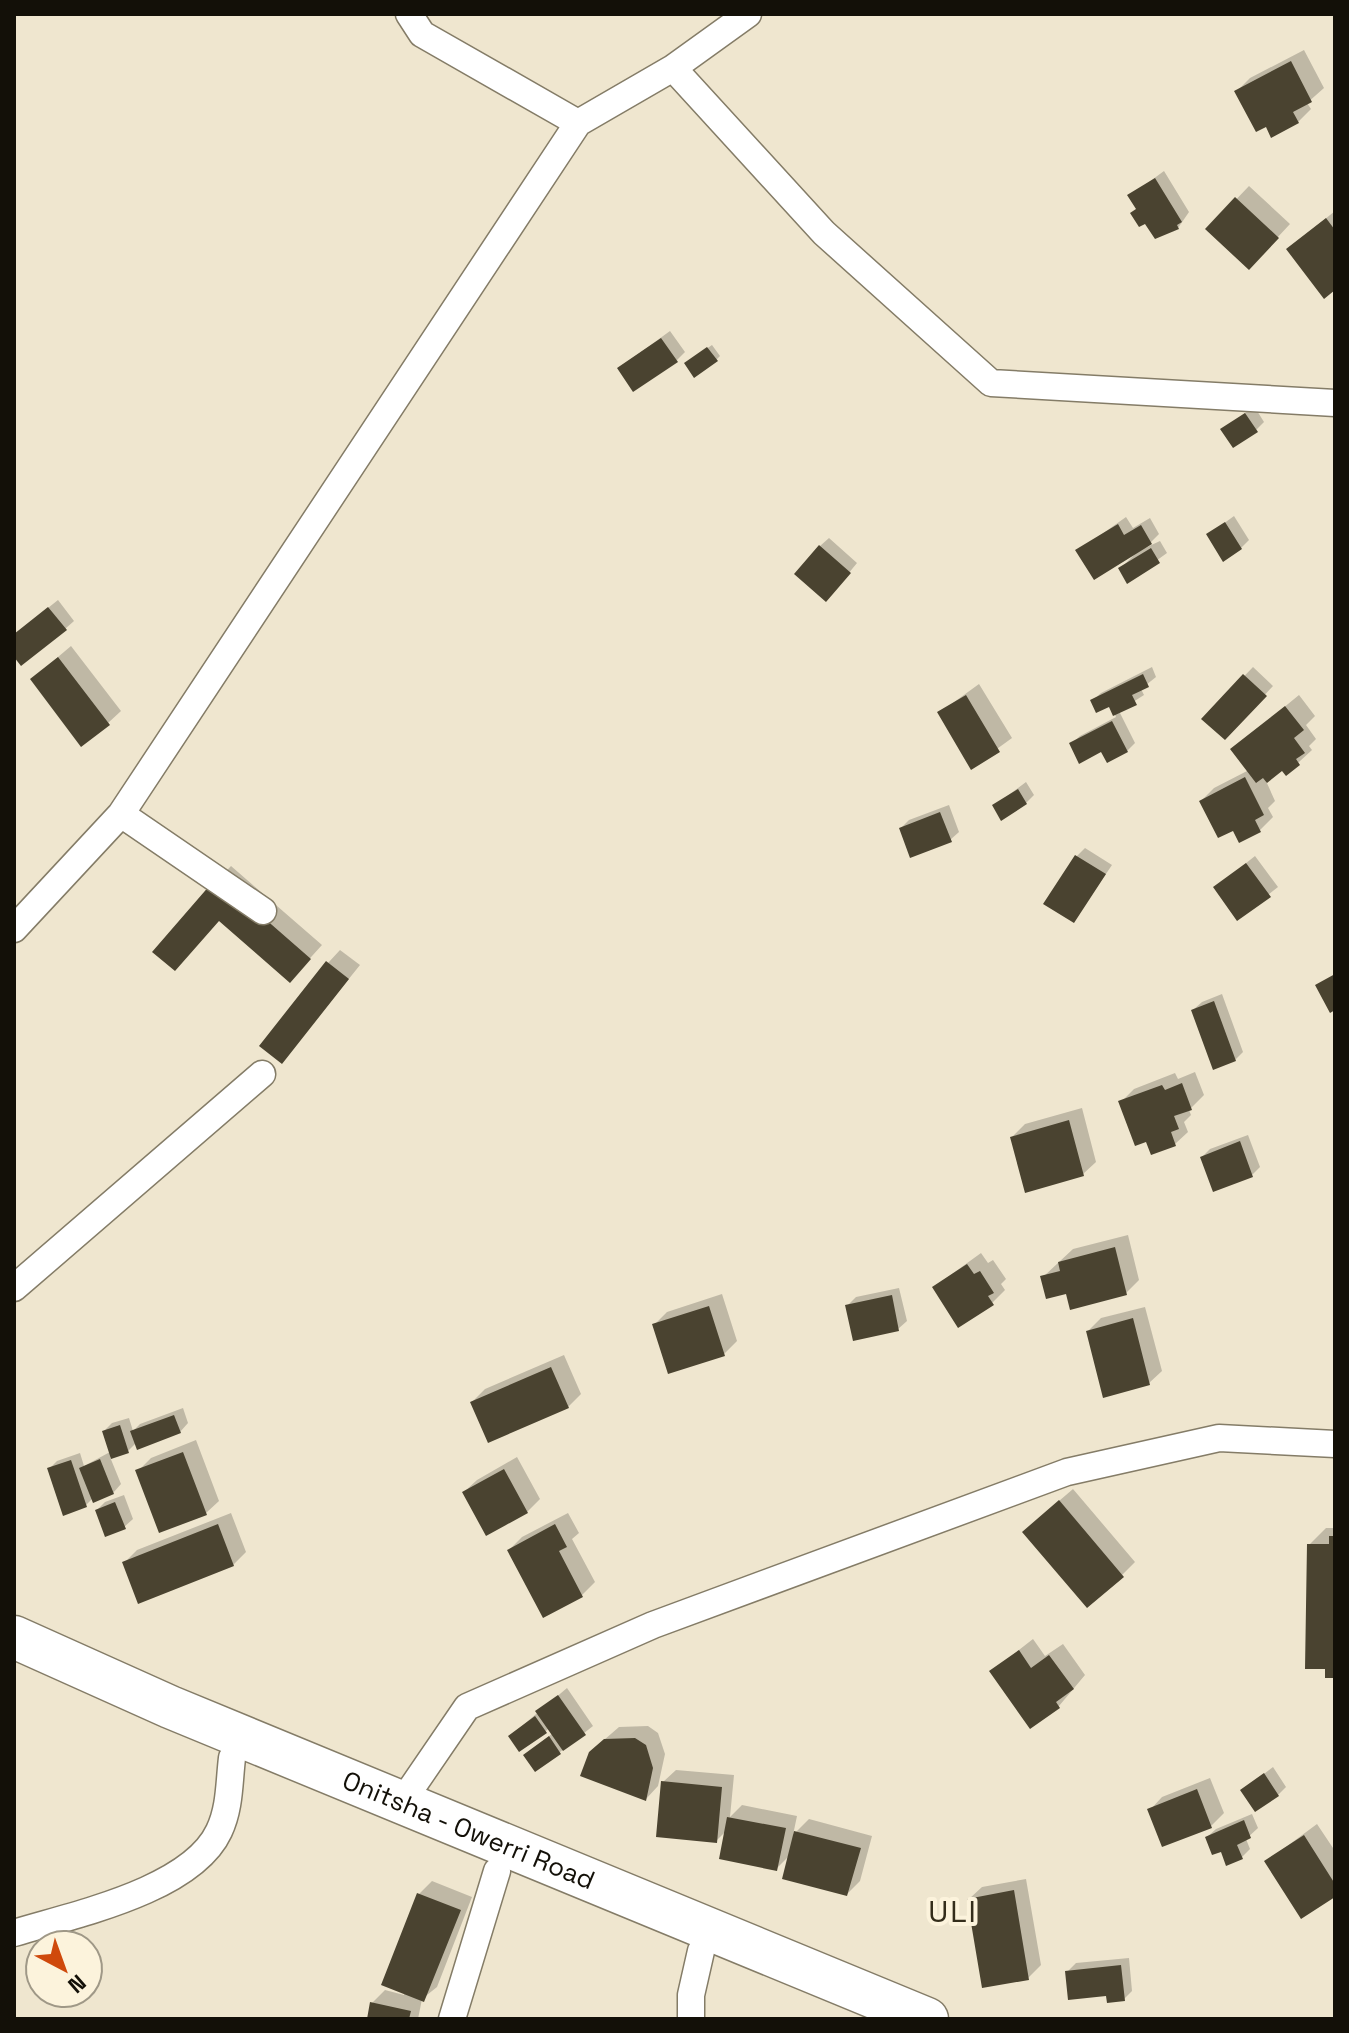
<svg xmlns="http://www.w3.org/2000/svg" width="1349" height="2033" font-family="'Space Grotesk',sans-serif">
  <rect width="100%" height="100%" fill="#efe6cf"/>
  <path fill="#0003" d="M1304,50L1324,88L1307,103L1311,109L1298,122L1267,124L1237,91L1250,78Z
    M1164,171L1189,212L1178,228L1138,208L1130,196Z
    M1249,186L1290,224L1249,268L1208,229Z
    M1335,211V288L1288,249Z
    M670,331L685,352L677,360L619,368Z
    M712,345L720,356L716,360H690Z
    M1254,406L1264,422L1256,430H1223Z
    M1234,516L1249,540L1241,548L1208,535Z
    M1126,517L1133,528L1150,518L1159,534L1145,548L1160,541L1167,553L1128,581L1120,569L1135,554L1078,551Z
    M829,538L857,563L834,591L820,546Z
    M58,600L74,621L65,629L14,654V635Z
    M71,646L121,711L108,723L32,679Z
    M1152,667L1156,677L1141,689L1144,695L1119,711L1135,743L1127,751L1071,744L1080,736L1116,717L1110,704L1092,701L1101,693Z
    M1253,667L1273,686L1225,738L1204,718Z
    M979,684L1012,738L972,767L939,713Z
    M1299,695L1315,716L1306,725L1316,739L1309,746L1312,750L1287,773L1283,768L1266,781L1275,801L1268,808L1273,817L1260,830L1240,840L1234,828L1201,801L1214,788L1249,770L1233,749Z
    M1026,782L1034,795L1026,803L994,806Z
    M949,805L959,832L950,840L901,828L909,820Z
    M1085,848L1112,865L1074,921L1077,856Z
    M1255,856L1278,887L1238,918L1216,887Z
    M231,866L322,945L302,967L219,919V879Z
    M340,950L360,965L282,1062L328,963Z
    M1222,994L1243,1052L1235,1060L1193,1010L1202,1002Z
    M1195,1072L1204,1095L1189,1110L1191,1115L1184,1122L1188,1132L1175,1144L1121,1102L1134,1089L1175,1073L1178,1079Z
    M1082,1108L1096,1162L1083,1174L1012,1137L1025,1124Z
    M1248,1135L1260,1167L1252,1175L1202,1157L1210,1149Z
    M1128,1235L1139,1280L1126,1293L1043,1277L1073,1249Z
    M981,1253L988,1263L993,1260L1006,1279L1001,1284L1005,1290L992,1303L934,1287Z
    M899,1288L907,1321L898,1329L848,1305L856,1297Z
    M722,1294L737,1341L724,1354L654,1325L667,1312Z
    M1145,1307L1162,1371L1149,1383L1088,1331L1101,1318Z
    M564,1355L581,1394L568,1407L472,1402L485,1389Z
    M183,1408L188,1423L180,1432L136,1443L128,1451L110,1457L121,1484L113,1493L93,1498L86,1505L49,1469L57,1461L80,1453L84,1466L110,1452L104,1431L112,1423L129,1418L133,1431L140,1424Z
    M196,1440L219,1501L206,1513L138,1471L151,1458Z
    M517,1457L540,1499L527,1512L464,1492L477,1480Z
    M1073,1489L1135,1562L1122,1575L1038,1519Z
    M124,1495L133,1519L124,1527L97,1510L105,1502Z
    M231,1513L246,1552L233,1565L124,1563L137,1550Z
    M568,1513L579,1533L572,1539L595,1582L582,1595L544,1615L509,1550L522,1537Z
    M1326,1528H1335V1676L1309,1545Z
    M1033,1639L1045,1656L1063,1644L1085,1675L1059,1706L1030,1727L991,1672Z
    M567,1688L593,1726L560,1752L525,1755L553,1733L549,1728L545,1732L510,1736Z
    M648,1726L658,1733L665,1754L658,1786L646,1799L604,1740L619,1727Z
    M1273,1767L1286,1787L1278,1795L1243,1790Z
    M676,1770L734,1775L730,1817L742,1805L797,1816L793,1835L809,1819L872,1836L860,1881L847,1894L790,1855L776,1869L727,1830L716,1841L663,1782Z
    M1210,1778L1224,1813L1211,1826L1150,1810L1162,1797Z
    M1252,1814L1258,1828L1246,1839L1250,1849L1242,1857L1222,1849L1207,1837L1216,1829Z
    M1317,1824L1335,1851V1895L1267,1861Z
    M1026,1879L1041,1965L1028,1978L969,1899L982,1887Z
    M432,1881L472,1897L437,1987L422,1999L418,2019H369L372,2003L385,1990L404,1995L419,1894Z
    M1129,1958L1132,1991L1124,1999L1067,1972L1076,1963Z"/>
  <path fill="#4a4330" d="M1291,61L1312,102L1293,112L1299,123L1271,138L1266,127L1256,132L1234,91Z
    M1155,178L1182,222L1177,225L1179,229L1155,239L1145,224L1139,227L1130,213L1136,209L1127,195Z
    M1235,197L1279,238L1249,270L1205,229Z
    M1326,218L1335,230V290L1324,299L1286,249Z
    M661,338L678,362L633,392L617,368Z
    M707,347L718,361L694,378L684,363Z
    M1245,413L1258,432L1233,448L1220,429Z
    M1225,522L1242,549L1223,562L1206,534Z
    M1118,524L1124,535L1141,525L1152,544L1094,580L1075,550Z
    M819,545L851,573L826,602L794,574Z
    M1151,548L1160,563L1127,584L1118,568Z
    M48,607L67,630L21,666L14,657V634Z
    M58,657L110,725L81,747L30,679Z
    M1143,674L1149,687L1132,695L1137,705L1113,716L1109,707L1096,713L1090,700Z
    M1243,674L1267,696L1225,740L1201,719Z
    M966,695L1000,752L971,770L937,712Z
    M1285,706L1304,730L1294,738L1305,753L1296,759L1300,765L1286,776L1282,771L1267,783L1263,778L1256,783L1230,749Z
    M1112,721L1128,752L1107,763L1101,752L1079,764L1069,743Z
    M1245,777L1264,815L1255,820L1261,832L1239,843L1233,831L1218,838L1199,801Z
    M1018,789L1027,804L1001,821L992,805Z
    M940,812L952,842L910,858L899,828Z
    M1075,855L1106,874L1074,923L1043,904Z
    M1246,863L1271,897L1237,921L1213,887Z
    M217,877L311,959L290,983L219,921L175,971L152,952Z
    M326,961L349,979L282,1064L259,1046Z
    M1335,974V1010L1330,1013L1315,985Z
    M1214,1001L1236,1061L1213,1070L1191,1010Z
    M1182,1083L1192,1110L1174,1116L1179,1129L1171,1132L1176,1146L1151,1155L1146,1142L1135,1146L1118,1101L1162,1085L1165,1090Z
    M1069,1120L1084,1176L1025,1193L1010,1137Z
    M1240,1141L1253,1177L1213,1192L1200,1157Z
    M1115,1247L1127,1295L1070,1310L1066,1294L1046,1299L1040,1276L1060,1271L1058,1262Z
    M967,1264L974,1274L980,1271L994,1293L988,1296L994,1305L958,1328L932,1287Z
    M892,1295L899,1331L853,1341L845,1305Z
    M709,1306L725,1356L668,1374L652,1324Z
    M1133,1318L1150,1385L1103,1398L1086,1331Z
    M551,1367L569,1408L488,1443L470,1402Z
    M174,1415L181,1433L137,1450L130,1431Z
    M120,1425L129,1453L111,1459L102,1431Z
    M183,1452L207,1515L159,1533L135,1470Z
    M100,1459L114,1494L93,1503L79,1468Z
    M71,1460L87,1507L63,1516L47,1468Z
    M504,1469L528,1513L486,1536L462,1492Z
    M1059,1500L1124,1577L1087,1608L1022,1532Z
    M115,1502L126,1529L105,1537L95,1510Z
    M218,1524L234,1566L138,1604L122,1562Z
    M555,1524L567,1547L559,1551L583,1597L543,1618L507,1550Z
    M1329,1536H1335V1678H1325V1669H1305L1307,1544H1329Z
    M1019,1650L1031,1668L1049,1655L1074,1689L1056,1702L1060,1708L1030,1729L989,1671Z
    M558,1695L586,1735L563,1751L535,1711Z
    M535,1716L547,1733L519,1752L508,1736Z
    M549,1736L561,1754L535,1772L523,1755Z
    M635,1738L646,1745L653,1768L646,1801L580,1776L589,1752L604,1739Z
    M1264,1773L1279,1796L1255,1812L1240,1790Z
    M661,1781L722,1787L717,1843L656,1837Z
    M1197,1789L1212,1828L1162,1847L1147,1809Z
    M727,1817L786,1828L777,1871L719,1859Z
    M1244,1820L1251,1838L1237,1845L1243,1859L1226,1866L1221,1852L1212,1855L1205,1837Z
    M794,1831L861,1848L847,1896L782,1879Z
    M1304,1835L1335,1884V1897L1301,1919L1264,1861Z
    M1014,1890L1029,1980L982,1988L967,1899Z
    M417,1893L461,1910L424,2002L381,1985Z
    M1121,1965L1125,2001L1107,2003L1106,1996L1068,2000L1065,1971Z
    M370,2002L411,2011L409,2019H367Z"/>
  <g fill="none" stroke-linecap="round" stroke-linejoin="round">
    <g stroke="#847c67" stroke-width="29">
      <path id="minor" d="M409,14L422,34L578,123
        M673,68L748,14
        M121,814L263,911
        M14,929L121,814L578,123L673,68L824,233L991,383L1335,403
        M14,1288L262,1074
        M402,1802L467,1707L653,1625L1067,1472L1219,1438L1335,1444
        M14,1933C72,1915 191,1891 219,1831C230,1808 229,1783 232,1758
        M452,2019L497,1871
        M691,2019V1995L701,1951"/>
    </g>
    <g stroke="#847c67" stroke-width="45">
      <g id="trunk">
        <path id="s1" d="M14,1637L170,1707L927,2019"/>
      </g>
    </g>
    <use href="#minor" stroke="#fff" stroke-width="26"/>
    <use href="#trunk" stroke="#fff" stroke-width="42"/>
  </g>
  <g text-anchor="middle" stroke-width="8" stroke-linejoin="round" paint-order="stroke">
    <g font-size="26" fill="#131008" stroke="#fcf3dc">
      <text dy="9" stroke="none"><textPath href="#s1" startOffset="494">Onitsha - Owerri Road</textPath></text>
    </g>
    <g font-size="30" letter-spacing="2" fill="#342d1b" stroke="#fcf3dc">
      <text x="953" y="1922">ULI</text>
    </g>
  </g>
  <rect width="1349" height="2033" fill="none" stroke="#131008" stroke-width="32"/>
  <g transform="translate(64 1969) rotate(139)"><circle r="38" fill="#fcf3dc" stroke="#9f9887" stroke-width="2"/>
  <path d="M0-6L14 30L0 20L-14 30Z" fill="#cf490c"/>
  <text y="-12" font-size="22" font-weight="bold" text-anchor="middle" fill="#131008">N</text>
  </g>
</svg>
